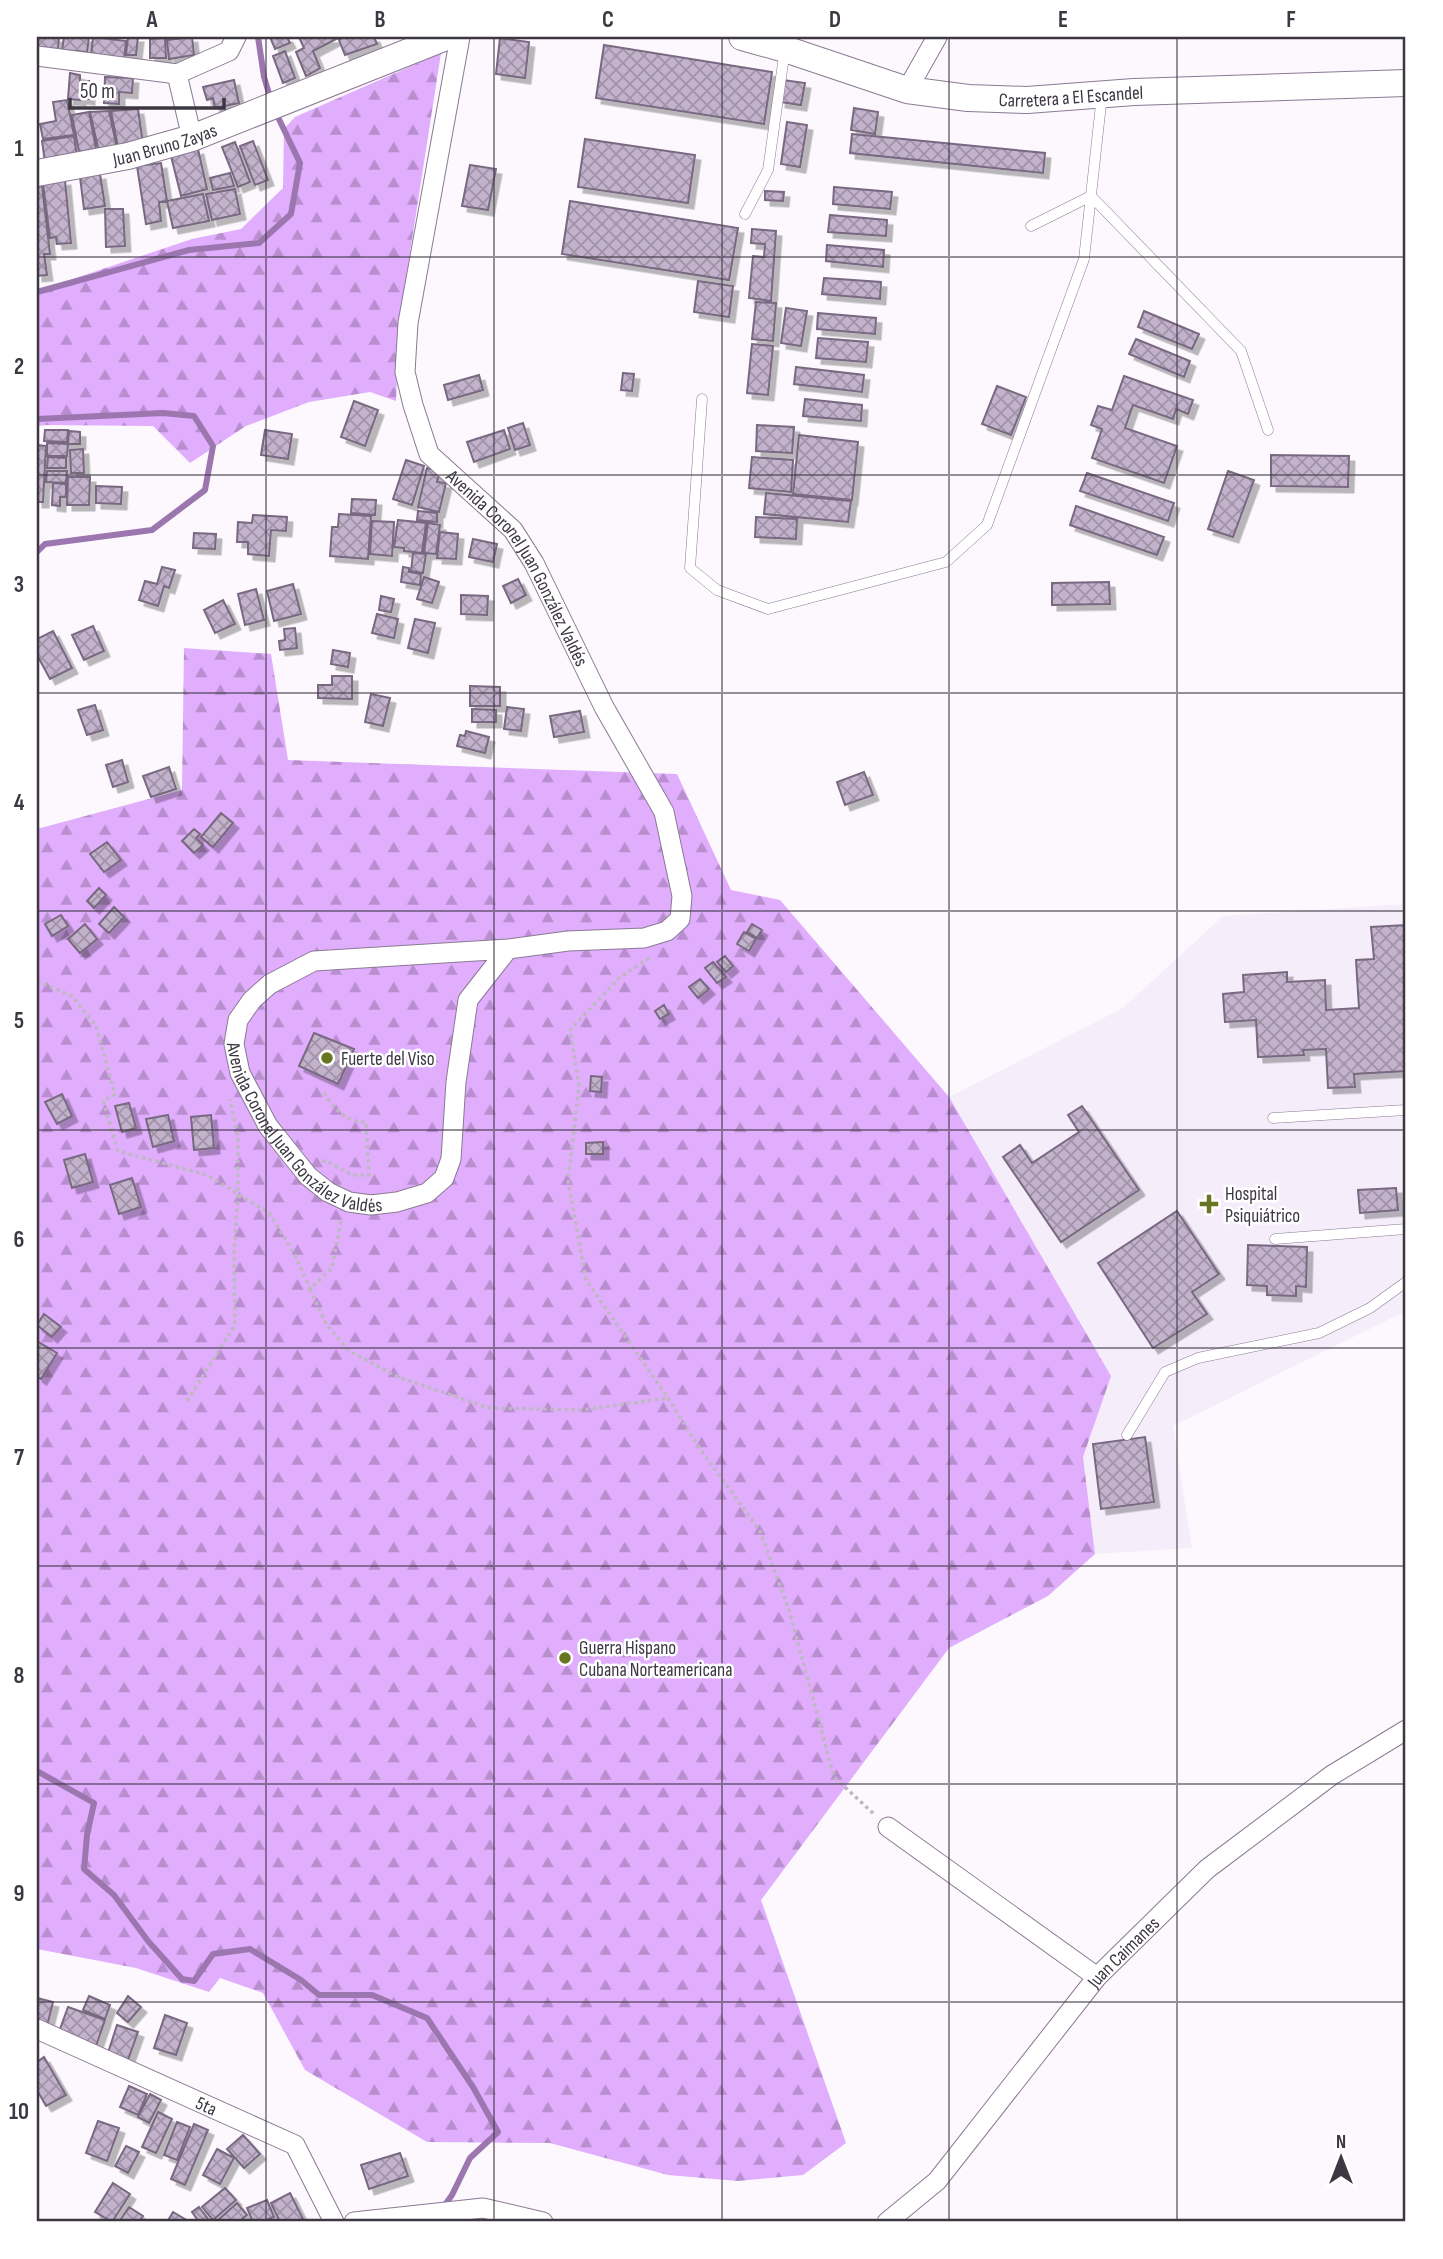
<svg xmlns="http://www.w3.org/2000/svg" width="1443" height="2259" font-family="'Sofia Sans Condensed',sans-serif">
  <defs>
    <pattern id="forest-firs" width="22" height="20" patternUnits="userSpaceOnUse" patternTransform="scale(1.75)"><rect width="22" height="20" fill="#e1adfd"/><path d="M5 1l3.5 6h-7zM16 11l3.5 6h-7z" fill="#b88ece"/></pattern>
    <pattern id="building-cross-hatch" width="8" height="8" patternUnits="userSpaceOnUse" patternTransform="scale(1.75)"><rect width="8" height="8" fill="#c3b2cc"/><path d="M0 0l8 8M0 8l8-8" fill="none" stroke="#a092a7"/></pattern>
    <filter id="shadow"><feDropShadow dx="5.5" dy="5.5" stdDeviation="0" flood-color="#0004"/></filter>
  </defs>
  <rect width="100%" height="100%" fill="#fcf8fe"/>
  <path fill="#f6edfb" d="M1406,904V1311L1173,1426L1192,1548L1095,1554L1083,1457L1111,1376L949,1097L1123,1008L1223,916Z"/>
  <path fill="url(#forest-firs)" d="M441,53L399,323L396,401L370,392L309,402L246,426L190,463L153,426L47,425L37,426V291L192,239L241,229L283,188L284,129L295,117Z
    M184,648L271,654L288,760L677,774L731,890L780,900L949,1097L1111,1376L1083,1457L1095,1554L1048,1596L949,1648L761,1900L846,2143L803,2175L738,2181L668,2175L550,2143L427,2142L305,2070L263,1993L220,1978L209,1992L136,1968L37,1949V829L182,790Z"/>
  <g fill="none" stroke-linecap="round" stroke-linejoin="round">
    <path stroke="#9c76af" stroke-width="6" d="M258,37L264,77L271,100
      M37,292L189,250L259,243L291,214L300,163L276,113
      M37,419L163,413L194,416L213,446L205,490L152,530L45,544L37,552
      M37,1771L94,1803L87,1835L84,1869L114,1895L148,1941L182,1979L194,1981L213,1954L250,1949L301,1980L319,1995H372L427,2018L473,2087L498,2132L470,2158L452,2195L442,2209"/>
  </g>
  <path fill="url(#building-cross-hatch)" stroke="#786880" stroke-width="2" filter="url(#shadow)" d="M37,37H59L58,49L37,47Z
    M64,37H89L87,52L62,50Z
    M93,37L126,41L124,60L91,56Z
    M128,37H138L136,55H126Z
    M192,37L194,55L169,59L167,40Z
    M270,37H287L290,43L275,49Z
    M299,37L338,38L313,51L320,68L306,76L296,52L304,48Z
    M344,37H374L377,44L345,55L339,40Z
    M165,38L166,58H150V39Z
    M500,38L529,42L525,78L496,74Z
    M604,45L772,72L764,124L596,98Z
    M285,51L295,78L283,83L273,56Z
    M70,73L80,75V100L68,99Z
    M105,77L133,78L132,93L119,92V104L104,103Z
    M234,80L239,103L215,108L213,98L207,100L203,87Z
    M783,80L805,83L801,105L780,102Z
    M81,81H89V99L81,98Z
    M67,100L74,135L43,139L40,124L56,121L53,102Z
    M854,108L878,112L875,134L851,130Z
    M138,109L143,144L118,147L111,111Z
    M109,111L117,148L99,152L90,112Z
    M89,112L96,149L79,152L72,115Z
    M787,122L807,125L800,167L781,164Z
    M852,134L1045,153L1043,173L850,153Z
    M74,136L77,157L45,162L42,141Z
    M585,139L695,155L688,203L578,187Z
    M253,141L268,180L255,185L240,146Z
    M235,142L250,182L238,187L222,147Z
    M198,149L207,189L181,196L171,156Z
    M161,163L167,201L159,202L161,221L146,224L137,166Z
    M470,165L496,169L488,210L462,206Z
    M230,173L234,186L213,190L210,178Z
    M100,174L105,206L84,209L80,177Z
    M65,180L71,243L57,244L56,237L50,238L43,184Z
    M42,186L50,254H44L47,275L37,276V187Z
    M834,187L892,192L890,209L833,204Z
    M235,189L240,214L212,220L206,194Z
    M765,191L784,192L783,201L765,200Z
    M203,194L209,221L173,228L167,201Z
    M570,201L738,228L729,280L562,254Z
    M105,209H123L125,246L106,247Z
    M830,215L887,220L886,236L828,232Z
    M752,229L776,231L771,301L749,298L753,256L764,257L765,244L751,243Z
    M827,245L884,250L883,267L826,261Z
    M824,278L881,282L880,299L822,294Z
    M698,281L733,286L729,317L694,312Z
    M756,302L776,303L773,341L752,339Z
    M786,308L807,311L801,346L781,343Z
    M1144,311L1199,334L1192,349L1138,327Z
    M818,313L876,318L875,334L817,329Z
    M818,338L868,342L866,362L816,358Z
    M1136,339L1190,361L1184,377L1129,354Z
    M752,344L773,346L768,395L747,393Z
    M796,367L864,375L862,392L794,384Z
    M623,373L634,374L632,391L621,390Z
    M479,375L483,390L448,400L444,385Z
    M1124,376L1193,400L1188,414L1176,409L1173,419L1133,405L1125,428L1177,446L1164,483L1092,458L1102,429L1091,425L1098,406L1112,410Z
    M997,386L1026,397L1011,435L982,424Z
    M805,399L862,405L861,421L803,416Z
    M354,401L378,410L365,446L341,437Z
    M523,423L530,445L515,450L508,428Z
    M757,425L794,427L792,453L756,451Z
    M45,430H68L67,442L44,441Z
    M265,430L292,434L288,459L261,455Z
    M504,430L510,449L474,462L467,442Z
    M69,431L80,432V444H68Z
    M799,435L858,442L852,500L793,494Z
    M47,443L68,444L67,456H47Z
    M37,445L46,446L43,502H37Z
    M83,449L84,473H71L70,450Z
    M1271,455L1349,456L1348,487L1271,486Z
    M48,457L66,458V468H47Z
    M752,457L793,460L791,492L749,488Z
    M406,460L424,466L412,505L393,499Z
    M427,468L440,471L437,482L446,483L439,512L418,507Z
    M47,471H67L66,483L46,482Z
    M1228,471L1254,480L1233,537L1208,529Z
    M1087,473L1174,503L1168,521L1080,491Z
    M68,477H90L89,505H67Z
    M53,483L66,484V497H60V506L52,505Z
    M96,486L122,487L121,504L96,503Z
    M766,493L851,501L848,522L764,514Z
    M352,499L376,500L375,515L351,513Z
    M1076,506L1164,537L1157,555L1070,525Z
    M418,511L437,513V522L417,520Z
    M339,514L371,516L368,559L330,556L332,527H338Z
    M253,515L287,517L286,531L271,530L269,556L248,554V542H237L238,522L252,523Z
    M756,517L797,519L796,539L755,537Z
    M398,520L426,523L422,553L404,551V548L394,547Z
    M372,521L394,522L392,556L370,554Z
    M428,523L440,525L436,554L424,553Z
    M440,532L458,534L456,559L437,558Z
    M194,533L216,534L215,549L193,548Z
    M473,539L497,544L493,562L469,557Z
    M413,553L426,554L423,573L411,571Z
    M162,567L175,570L169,588L164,586L158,606L139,600L145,581L157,584Z
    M403,567L409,568V572L421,574L420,585L401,582Z
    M424,577L439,582L432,603L417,599Z
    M518,579L526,595L511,603L503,586Z
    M1109,582L1110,604L1052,605V583Z
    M293,584L301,614L274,621L267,591Z
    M256,589L264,620L245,625L238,594Z
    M461,595L488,596L487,615L461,614Z
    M381,596L394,599L391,612L379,610Z
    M223,600L235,624L215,633L204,610Z
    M377,614L398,619L394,638L372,633Z
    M415,619L435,623L428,653L408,648Z
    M93,626L104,651L84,660L72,635Z
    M295,628L297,648L280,650L279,641L285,640L284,629Z
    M53,631L72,668L50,679L37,655V639Z
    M333,650L350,653L348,667L331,664Z
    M332,676H352V699L318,698V685H332Z
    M470,686L500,687V706H470Z
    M371,694L390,698L383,726L365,722Z
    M95,705L103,730L87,735L78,710Z
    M507,707L524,709L521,731L504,729Z
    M472,709L496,710V722H472Z
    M580,711L584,732L554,737L550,716Z
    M466,731L489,737L485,753L457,746L460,735L465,736Z
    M122,760L128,782L113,787L106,765Z
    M169,767L176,789L151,797L143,776Z
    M864,772L873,795L845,805L837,782Z
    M221,813L233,823L213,847L201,837Z
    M194,829L200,834L196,838L203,845L194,853L182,841Z
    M107,842L121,860L104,872L90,854Z
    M99,888L106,895L94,908L87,901Z
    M114,907L124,917L109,933L99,924Z
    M61,915L68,926L52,936L45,924Z
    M85,924L97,939L80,953L68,939Z
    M752,924L762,930L757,938L747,932Z
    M1406,925V1071L1354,1074L1355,1087L1328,1088L1326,1049L1303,1050L1304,1055L1258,1057L1256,1020L1225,1022L1223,994L1244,992L1243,975L1287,972V982L1325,980L1326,1010L1359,1008L1356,960L1374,959L1371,927Z
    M744,932L756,939L749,951L737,944Z
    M725,956L733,966L726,972L717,962Z
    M713,962L726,977L717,983L705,968Z
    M700,979L709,989L698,998L689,987Z
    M664,1005L669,1014L660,1019L655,1011Z
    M314,1033L354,1049L338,1084L299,1066Z
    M591,1076L602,1077L601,1092L590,1091Z
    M62,1094L72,1116L57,1124L45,1102Z
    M129,1103L136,1128L122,1132L115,1106Z
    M1082,1106L1139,1190L1061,1242L1003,1157L1020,1145L1032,1163L1079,1132L1068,1115Z
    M168,1115L174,1141L153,1147L146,1119Z
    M211,1115L214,1148L194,1150L191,1117Z
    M603,1142V1154H586V1143Z
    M85,1154L93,1182L72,1188L64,1160Z
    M132,1178L141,1207L119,1214L110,1185Z
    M1396,1188L1398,1210L1360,1213L1358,1190Z
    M1177,1211L1219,1274L1192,1292L1207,1314L1153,1348L1098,1263Z
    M1248,1245L1307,1247L1306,1287L1296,1286V1296L1267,1295V1286L1247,1285Z
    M44,1314L61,1327L52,1337L37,1325Z
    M37,1341L57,1353L41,1379L37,1376Z
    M1145,1437L1154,1502L1101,1509L1093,1444Z
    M89,1996L110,2005L105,2019L83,2010Z
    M128,1996L141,2007L128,2022L117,2013Z
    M37,1998L53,2002L47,2026L37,2023Z
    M68,2007L105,2020L96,2046L59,2032Z
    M165,2015L187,2023L176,2055L154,2048Z
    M117,2025L138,2032L128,2060L108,2053Z
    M44,2057L66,2095L46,2106L37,2090V2062Z
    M129,2086L147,2094L138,2115L120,2107Z
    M150,2094L161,2100L149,2123L138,2117Z
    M158,2112L172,2119L156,2153L142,2147Z
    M98,2121L119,2128L107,2161L86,2153Z
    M177,2122L190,2127L177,2160L164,2155Z
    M194,2124L208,2130L185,2185L171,2179Z
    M243,2135L260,2154L244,2168L227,2149Z
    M126,2146L139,2152L128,2173L115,2166Z
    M217,2149L234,2158L220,2184L203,2175Z
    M400,2153L408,2176L369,2189L361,2165Z
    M113,2183L130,2194L112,2222L95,2212Z
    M225,2188L236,2200L213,2220L202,2207Z
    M290,2193L304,2221L302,2222H280L271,2203Z
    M267,2200L274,2217L261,2222H253L247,2208Z
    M237,2203L247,2215L238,2222H216Z
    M129,2207L143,2216L139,2222H119Z
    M199,2207L208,2219L204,2222H199L192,2212Z
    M173,2212L190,2222H167Z"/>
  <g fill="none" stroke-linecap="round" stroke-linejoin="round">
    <g stroke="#8a7a93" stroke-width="11">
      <path id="lane" d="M745,214L768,170L785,49
        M1031,226L1091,196L1241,351L1268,430
        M702,399L690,568L717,590L768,609L946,562L987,525L1084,259L1102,95
        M1273,1118L1406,1110
        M1275,1239L1406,1229
        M1127,1435L1165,1372L1198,1358L1319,1333L1370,1308L1406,1282"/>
    </g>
    <g stroke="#8a7a93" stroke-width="21">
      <g id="street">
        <path id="s1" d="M460,37L408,323L405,372L413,405L429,454L513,530L534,563L604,707L664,812L682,896L680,919L667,931L644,938L568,941L508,949L314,961L270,984L252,1000L238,1020L234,1044L240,1073L268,1126L308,1176L328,1192L349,1202L371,1205L397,1202L427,1193L444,1178L451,1159L456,1082L468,1000L508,949"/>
        <path d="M37,56L177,74L229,51L236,37"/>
        <path d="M177,74L192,138"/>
        <path d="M907,90L937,37"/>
        <path d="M888,1827L1097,1977"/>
        <path id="s2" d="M37,2029L295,2145L334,2222"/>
        <path d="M354,2222L483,2208L543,2222"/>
        <path id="s3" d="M887,2222L937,2181L1097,1977L1207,1869L1332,1775L1406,1730"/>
      </g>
    </g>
    <g stroke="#8a7a93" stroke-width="28">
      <g id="secondary">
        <path id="s4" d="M742,37L785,49L907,90L968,98L1027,100L1134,92L1406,83"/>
        <path id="s5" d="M37,173L128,156L192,138L446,37"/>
      </g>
    </g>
    <path stroke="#beb9c0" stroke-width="3.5" stroke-dasharray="3.5 3.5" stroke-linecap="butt" d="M649,958L619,978L570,1030L579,1086L568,1180L586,1280L668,1398L698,1446L760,1531L789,1610L834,1777L875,1815
      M37,981L72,996L96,1026L115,1094L103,1101L118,1151L207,1175L269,1213L295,1255L310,1289L332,1268L341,1221
      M322,1161H326L352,1175H369L366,1122C344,1122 333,1107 322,1090
      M310,1289L326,1324L349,1351L398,1377L489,1408L582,1410L668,1398
      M187,1401L235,1325L234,1255L238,1193V1138L230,1099"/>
    <use href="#lane" stroke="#fff" stroke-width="10"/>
    <use href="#street" stroke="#fff" stroke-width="19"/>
    <use href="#secondary" stroke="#fff" stroke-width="26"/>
  </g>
  <path fill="none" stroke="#3d3741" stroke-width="2" stroke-opacity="0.55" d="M266,37V2222M494,37V2222M722,37V2222M949,37V2222M1177,37V2222M37,257H1406M37,475H1406M37,693H1406M37,911H1406M37,1130H1406M37,1348H1406M37,1566H1406M37,1784H1406M37,2002H1406"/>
  <g fill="#687623" stroke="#fff" stroke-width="2.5">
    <circle cx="327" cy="1058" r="7"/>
    <path d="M1205.5 1193.5h7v7h7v7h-7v7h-7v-7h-7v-7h7z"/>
    <circle cx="565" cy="1658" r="7"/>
  </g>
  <g text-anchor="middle" stroke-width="5" stroke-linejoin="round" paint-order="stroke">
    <g font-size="19" fill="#3d3741" stroke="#fff">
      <text dy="7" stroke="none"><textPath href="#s4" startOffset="338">Carretera a El Escandel</textPath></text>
      <text dy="7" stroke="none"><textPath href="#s5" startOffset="131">Juan Bruno Zayas</textPath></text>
      <text dy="7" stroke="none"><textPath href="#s1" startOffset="572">Avenida Coronel Juan González Valdés</textPath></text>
      <text dy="7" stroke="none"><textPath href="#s1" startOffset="1580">Avenida Coronel Juan González Valdés</textPath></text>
      <text dy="7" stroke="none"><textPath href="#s3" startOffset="360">Juan Caimanes</textPath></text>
      <text dy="7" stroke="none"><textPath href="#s2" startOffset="186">5ta</textPath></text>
    </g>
    <g font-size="19" fill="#3d3741" stroke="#fff" text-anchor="start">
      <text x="341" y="1065">Fuerte del Viso</text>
      <text x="1225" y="1200">Hospital<tspan x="1225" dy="22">Psiquiátrico</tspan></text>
      <text x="579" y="1654">Guerra Hispano<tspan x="579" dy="22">Cubana Norteamericana</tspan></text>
    </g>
  </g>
  <rect width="1443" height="2259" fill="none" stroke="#ffffff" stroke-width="77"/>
  <g transform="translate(1341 2158)" stroke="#ffffff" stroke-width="5" paint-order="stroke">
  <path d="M0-5L12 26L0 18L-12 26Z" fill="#3d3741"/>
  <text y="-10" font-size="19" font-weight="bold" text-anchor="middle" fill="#3d3741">N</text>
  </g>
  <path d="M70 98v10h154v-10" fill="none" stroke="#3d3741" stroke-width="3.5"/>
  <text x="80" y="98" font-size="21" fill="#3d3741" stroke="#ffffff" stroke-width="5" paint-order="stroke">50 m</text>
  <rect x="38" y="38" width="1366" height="2182" fill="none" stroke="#3d3741" stroke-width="2.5"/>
  <g font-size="23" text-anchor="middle" font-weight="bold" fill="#3d3741">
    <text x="152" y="27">A</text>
    <text x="380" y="27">B</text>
    <text x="608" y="27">C</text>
    <text x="835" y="27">D</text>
    <text x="1063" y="27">E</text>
    <text x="1291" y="27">F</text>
    <text x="19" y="156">1</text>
    <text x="19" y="374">2</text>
    <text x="19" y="592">3</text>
    <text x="19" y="810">4</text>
    <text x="19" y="1028">5</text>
    <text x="19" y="1247">6</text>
    <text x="19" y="1465">7</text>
    <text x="19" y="1683">8</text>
    <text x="19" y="1901">9</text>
    <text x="19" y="2119">10</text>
  </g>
</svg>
